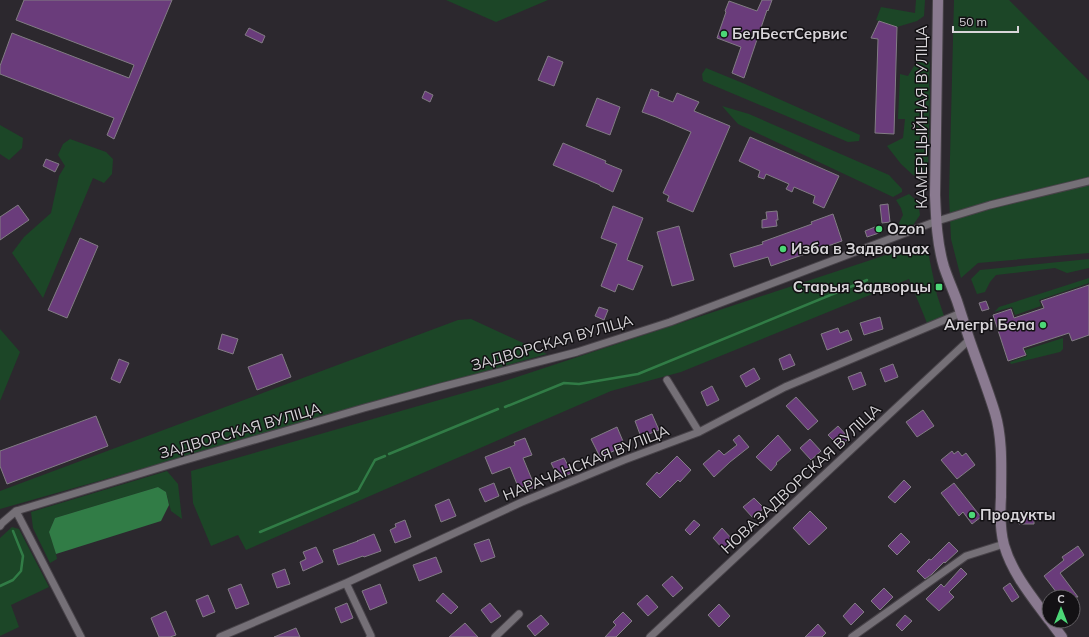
<svg xmlns="http://www.w3.org/2000/svg" width="1089" height="637" font-family="Mulish,sans-serif">
  <rect width="100%" height="100%" fill="#2c282e"/>
  <path fill="#1c4627" d="M446,0H548L496,22Z
    M916,0H925L924,16L917,21L897,27L876,20L881,7L915,13Z
    M954,0H1009L1089,81V253L978,263L961,278L951,239L949,196Z
    M917,61L930,62L929,85L930,91L928,169L927,176L922,178L913,175L901,164L887,146L903,138L905,119H898L900,74L908,76Z
    M706,68L745,84L860,135L859,141L848,142L703,81L702,74Z
    M722,106L749,114L889,175L902,189V192L893,197L738,124Z
    M0,125L23,138L22,148L9,160L0,154Z
    M70,139L106,152L113,159L112,174L104,183L93,178L43,298L12,253L24,237L51,213L59,176L65,166L58,155L63,144Z
    M909,194L918,202L920,215L913,225L901,230L899,223L903,215L901,208L896,200Z
    M923,248L928,252L937,295L944,316L927,323L909,279L681,372L611,391L246,550L238,535L211,546L193,503L191,471L502,382L898,251Z
    M1089,259V268L1067,273L1055,268L996,275L990,282L985,292L977,294L971,279L980,270Z
    M1089,278V283L1039,300L1041,306L1015,315L1012,307L994,312L999,307Z
    M471,319L547,354L0,509V491L458,320Z
    M0,329L20,352L0,401Z
    M1063,338V349L1060,352L1011,364L1010,362L1027,356L1025,350Z
    M167,471L178,484L182,519L171,511L166,492L158,487L55,518L49,532L56,554L57,559L50,563L33,528L31,512Z
    M12,527L19,529L49,587L11,605L19,627L0,636V538Z"/>
  <path fill="#317c46" d="M158,487L166,492L169,505L161,521L56,554L49,532L55,518Z"/>
  <g fill="none" stroke-linecap="round" stroke-linejoin="round">
    <path stroke="#317c46" stroke-width="2.5" d="M505,407L564,383L579,384L638,374L867,280
      M389,454L498,409
      M260,532L358,491L375,460L385,456
      M0,586L13,580L21,571L23,556L13,531"/>
  </g>
  <path fill="#6a3c7b" stroke="#827c84" d="M24,0H172L114,139L107,135L114,118L0,74V66L12,33L129,78L134,65L16,20Z
    M762,0H772L768,11L767,10L744,78L732,73L741,47L717,38L726,12L725,11L729,1L757,11Z
    M879,21L897,27L894,134L875,133L878,39L871,38Z
    M249,28L265,36L262,43L245,35Z
    M548,56L563,62L554,86L538,80Z
    M651,89L659,92L658,96L673,102L677,93L699,102L694,111L730,126L693,212L667,201L669,196L663,193L691,132L656,117L642,112Z
    M425,91L433,95L430,102L422,98Z
    M597,98L620,107L610,135L586,126Z
    M750,137L839,176L824,208L813,203L815,196L794,187L792,192L786,189L789,184L766,174L764,179L758,177L760,171L739,161Z
    M563,143L606,161L605,163L622,170L613,192L600,186V185L553,165Z
    M46,159L59,164L55,172L43,166Z
    M888,204L890,222L882,223L880,205Z
    M18,205L29,220L0,240V217Z
    M613,206L643,218L628,257L627,260L643,266L633,290L618,284L615,292L601,286L617,244L601,238Z
    M777,211L778,220H776L777,226L762,228V220L767,219L766,212Z
    M833,214L842,241L771,266L768,257L734,267L730,254L763,244L762,242L812,224L811,222Z
    M880,225L882,232L867,237L865,231Z
    M679,226L694,280L672,286L657,232Z
    M80,238L98,246L67,318L48,310Z
    M1089,285V335L1072,341L1069,333L1023,348L1026,355L1008,361L993,315L1011,309L1014,318L1044,308L1041,301Z
    M986,301L989,309L982,311L979,303Z
    M599,307L608,310L604,320L595,316Z
    M880,317L883,329L864,335L860,323Z
    M838,328L840,333L848,330L852,340L827,350L821,334Z
    M222,334L238,339L233,354L218,349Z
    M282,354L291,377L257,390L248,367Z
    M790,354L795,365L783,370L779,359Z
    M119,359L129,363L120,383L111,379Z
    M893,364L898,377L885,382L880,369Z
    M754,368L760,379L746,387L740,376Z
    M861,372L866,385L853,390L848,377Z
    M712,386L719,400L707,406L701,392Z
    M796,397L818,421L808,430L786,406Z
    M923,410L934,426L917,437L906,422Z
    M652,414L659,430L641,437L635,421Z
    M96,416L108,446L7,484L0,466V451Z
    M838,426L849,438L840,447L828,435Z
    M617,427L625,446L600,457L591,439Z
    M739,435L749,447L730,462L714,477L703,464L719,450L724,455L737,445L733,440Z
    M778,435L791,450L776,463L777,464L771,471L756,457Z
    M525,438L532,455L523,458L535,487L526,490L524,486L519,489L510,467L492,474L485,457L515,445L514,442Z
    M810,439L821,451L811,460L800,448Z
    M952,451L954,454L958,451L962,456L966,453L975,465L957,479L941,460Z
    M677,456L691,470L680,482L678,480L660,498L646,484L657,472L659,474Z
    M564,458L572,473L559,479L551,463Z
    M904,480L911,487L895,503L888,497Z
    M494,483L499,496L485,502L479,489Z
    M954,483L981,517L972,524L963,512L959,516L941,493Z
    M754,498L764,508L753,518L743,507Z
    M449,499L456,516L441,522L435,505Z
    M810,511L827,528L809,545L793,528Z
    M1019,512H1034V524H1019Z
    M405,520L411,537L395,543L390,530L396,527L395,524Z
    M694,520L700,525L690,535L685,530Z
    M722,528L733,540L724,550L713,538Z
    M901,533L910,542L897,555L888,546Z
    M374,534L381,551L364,557L363,556L338,565L333,550L358,541H357Z
    M489,539L495,557L481,562L474,544Z
    M949,542L958,551L945,563L944,562L931,575L925,579L917,571L929,559L931,560Z
    M1078,546L1084,555L1060,573L1078,597H1060L1044,576L1064,560L1062,557Z
    M316,547L323,562L303,571L300,562L306,559L303,552Z
    M436,557L442,572L419,581L413,565Z
    M961,568L967,574L949,592L954,597L939,611L926,599L941,584L944,587Z
    M285,569L290,584L277,588L272,574Z
    M672,576L683,588L673,597L662,585Z
    M1010,583L1019,597L1012,602L1003,588Z
    M241,584L249,604L236,609L228,589Z
    M380,584L387,603L370,610L362,591Z
    M884,588L893,597L880,610L871,601Z
    M443,593L458,607L451,614L436,601Z
    M208,595L215,612L203,617L196,600Z
    M647,595L658,607L648,616L637,604Z
    M347,603L353,618L341,623L335,608Z
    M490,603L501,616L491,623L481,610Z
    M855,603L864,612L851,625L843,616Z
    M719,604L730,616L719,627L708,615Z
    M166,611L176,635L170,637H159L151,618Z
    M623,612L632,621L616,637H605L616,625L613,622Z
    M541,615L549,624L535,636L527,626Z
    M905,615L912,621L902,631L896,625Z
    M465,623L478,637H449Z
    M818,624L826,633L822,637H805Z
    M296,628L300,637H274Z"/>
  <g fill="none" stroke-linecap="round" stroke-linejoin="round">
    <g stroke="#484349" stroke-width="9">
      <path id="minor" d="M667,380L699,432
        M16,511L182,461L364,408L441,387L577,352L670,322L937,221L990,205L1089,181
        M0,526L2,523L16,511L81,637
        M346,583L371,636L370,637
        M220,637L346,583L522,502L624,460L699,432L785,387L961,313
        M495,637L519,614
        M650,637L969,340
        M852,637L966,556L1004,544"/>
    </g>
    <g stroke="#484349" stroke-width="12">
      <path id="secondary" d="M938,0L935,195C936,219 937,244 944,267C948,279 953,290 957,301C962,316 966,330 971,344C979,367 988,390 995,413C1003,440 1001,469 1001,497C1000,513 1000,530 1004,545C1012,573 1032,597 1049,620
        M1050,621L1062,637"/>
    </g>
    <use href="#minor" stroke="#757077" stroke-width="7"/>
    <use href="#secondary" stroke="#8a7a90" stroke-width="10"/>
  </g>
  <g fill="#4cd676" stroke="#131114" stroke-width="1.5">
    <circle cx="724" cy="34" r="4"/>
    <circle cx="879" cy="229" r="4"/>
    <circle cx="783" cy="249" r="4"/>
    <rect x="935" y="283" width="8" height="8" rx="2"/>
    <circle cx="1043" cy="325" r="4"/>
    <circle cx="972" cy="515" r="4"/>
  </g>
  <g text-anchor="middle" stroke-width="3" stroke-linejoin="round" paint-order="stroke">
    <g font-size="15" font-weight="bold" fill="#d8d5d9" stroke="#131114" text-anchor="start">
      <text x="732" y="39">БелБестСервис</text>
      <text x="887" y="234">Ozon</text>
      <text x="791" y="254">Изба в Задворцах</text>
      <text x="931" y="292" text-anchor="end">Старыя Задворцы</text>
      <text x="1035" y="330" text-anchor="end">Алегрі Бела</text>
      <text x="980" y="520">Продукты</text>
    </g>
    <g font-size="15" fill="#d8d5d9" stroke="#131114">
      <text transform="translate(922 117) rotate(-90)" y="5">КАМЕРЦЫЙНАЯ ВУЛІЦА</text>
      <text transform="translate(552 343) rotate(-16)" y="5">ЗАДВОРСКАЯ ВУЛІЦА</text>
      <text transform="translate(240 431) rotate(-16)" y="5">ЗАДВОРСКАЯ ВУЛІЦА</text>
      <text transform="translate(586 463) rotate(-22)" y="5">НАРАЧАНСКАЯ ВУЛІЦА</text>
      <text transform="translate(801 479) rotate(-43)" y="5">НОВАЗАДВОРСКАЯ ВУЛІЦА</text>
    </g>
  </g>
  <g transform="translate(1061 609)"><circle r="19" fill="#131114" stroke="#625f63"/>
  <path d="M0-3L7 15L0 10L-7 15Z" fill="#4cd676"/>
  <text y="-6" font-size="11" font-weight="bold" text-anchor="middle" fill="#d8d5d9">С</text>
  </g>
  <path d="M953 26v6h65v-6" fill="none" stroke="#d8d5d9" stroke-width="2"/>
  <text x="959" y="26" font-size="12" fill="#d8d5d9" stroke="#131114" stroke-width="3" paint-order="stroke">50 m</text>
</svg>
